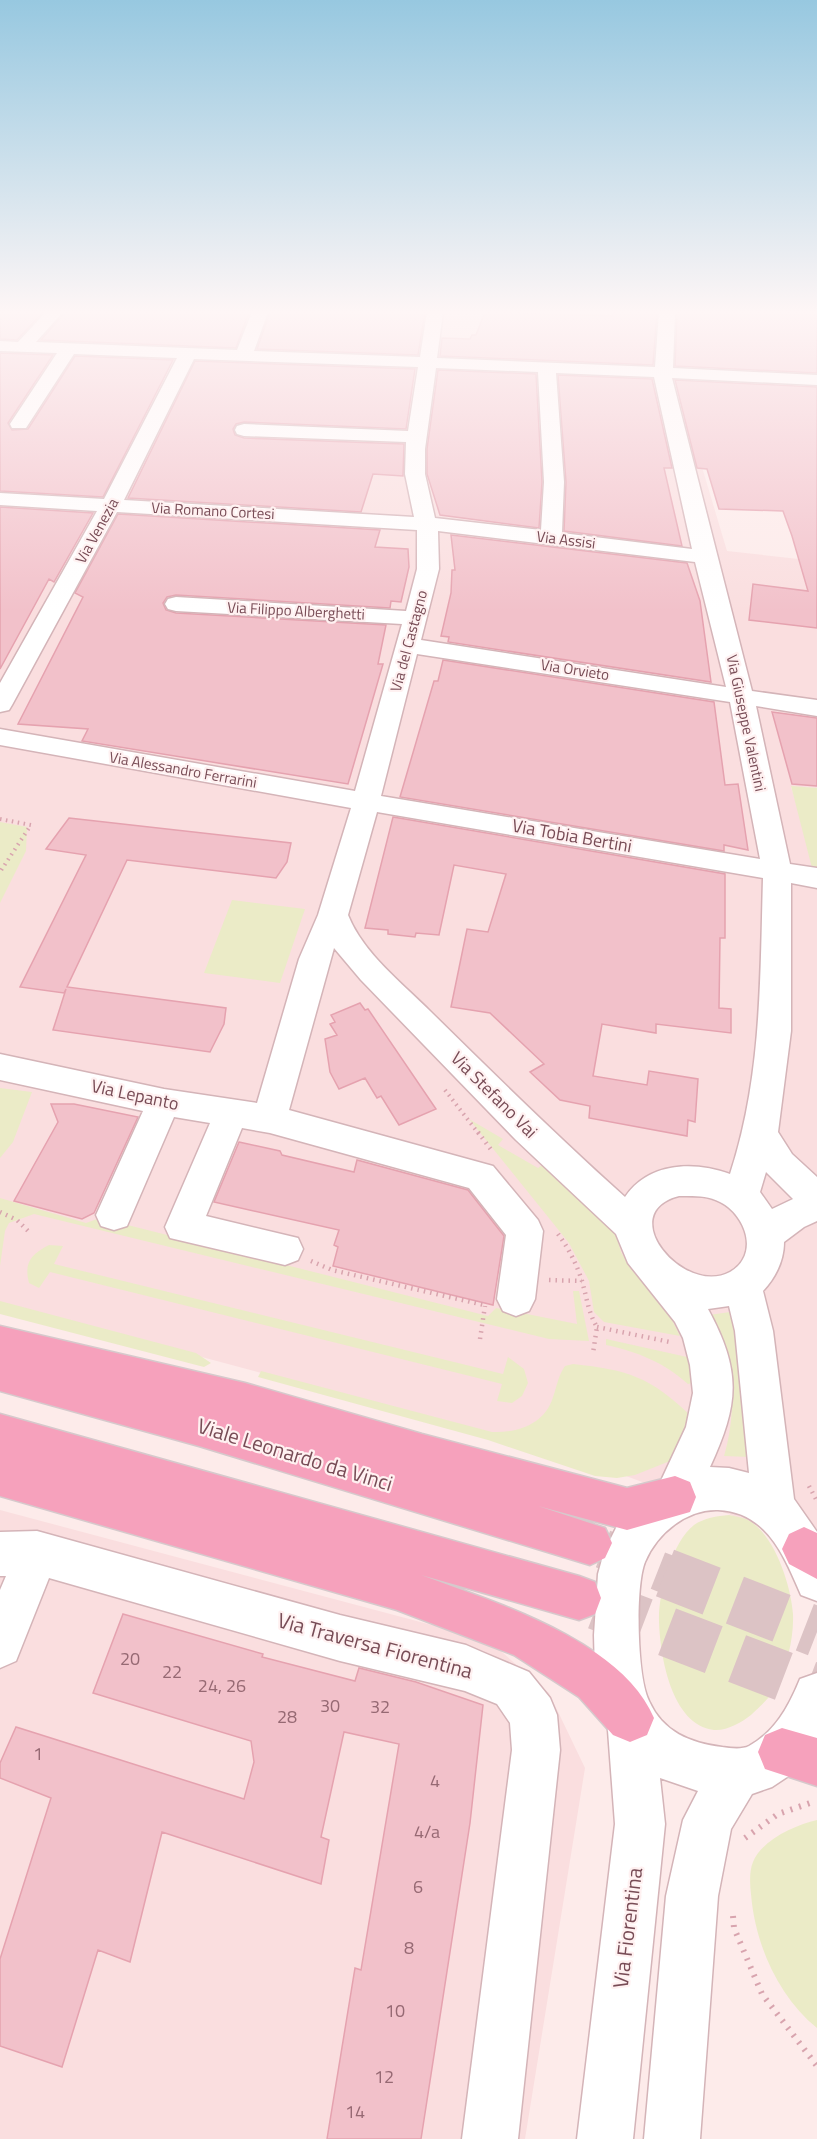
<svg xmlns="http://www.w3.org/2000/svg" width="817" height="2139" font-family="'Titillium Web',sans-serif">
  <rect width="100%" height="100%" fill="#fdebea"/>
  <path fill="#fadedf" d="M0,312H680L676,380L727,551L817,561V788L791,787L817,869V1547L575,1457L0,1303Z
    M0,1510L488,1640L549,1693L585,1768L525,2139H0Z"/>
  <path fill="#ebebc7" d="M791,786L817,788V869L812,868Z
    M0,822L27,827L26,851L0,903Z
    M232,900L305,909L280,983L204,973Z
    M0,1088L32,1092L13,1142L0,1158Z
    M469,1119L503,1139L498,1145L538,1168L546,1162L616,1234L621,1252L630,1268L667,1310L680,1336L604,1322L594,1312L589,1281L569,1243Z
    M0,1198L86,1223L100,1218L488,1316L496,1308L577,1324L573,1291H579L589,1341L549,1339L34,1214L9,1223L5,1231L0,1266Z
    M49,1245L63,1246L54,1264L503,1374L508,1357L524,1369L528,1383L522,1396L512,1403L497,1401L502,1384L50,1272L39,1288L29,1283C24,1263 30,1255 49,1245Z
    M0,1301L196,1353L211,1363L204,1367L0,1314Z
    M737,1311L745,1435L750,1457L724,1456C732,1429 735,1395 728,1368C724,1350 715,1332 709,1315Z
    M606,1339L687,1357L692,1373V1383L688,1384C663,1362 638,1352 606,1345Z
    M573,1364C629,1370 650,1377 691,1416L689,1436L670,1461L635,1475L617,1478L595,1476L488,1440L258,1377L261,1371L492,1432C518,1433 545,1424 553,1397C557,1386 558,1376 565,1366Z
    M729,1515C734,1516 741,1517 746,1519C774,1532 791,1585 793,1614C794,1638 787,1667 775,1688C770,1698 759,1707 751,1715C742,1722 727,1731 714,1730C671,1725 660,1655 659,1621C658,1594 672,1542 694,1525C704,1518 717,1516 729,1515Z
    M817,1820V2028C778,1996 755,1944 751,1894C750,1885 749,1871 753,1862C762,1840 795,1825 817,1820Z"/>
  <path fill="#f2c1ca" stroke="#e5a2af" stroke-width="1.5" d="M0,312H43L17,340L0,339Z
    M65,312H249L236,348L41,340Z
    M270,312H425L418,355L257,349Z
    M485,312L613,316L614,312H657L653,365L440,356L442,338L470,339L472,335H476Z
    M677,312H817V373L675,366Z
    M0,353L53,355L8,423L12,430L28,429L75,356L173,360L103,497L0,491Z
    M195,361L415,369L406,429L244,422L236,424L233,429L235,435L244,438L404,444L403,476L373,474L361,512L128,498Z
    M438,370L536,374L542,482L539,528L440,515L427,474V449Z
    M558,375L652,379L672,468H664L682,546L564,531L566,482Z
    M675,380L817,387V628L749,620L753,584L808,591L792,536L783,511L719,509L707,469L697,468Z
    M0,507L93,513L54,582L49,579L0,669Z
    M118,514L380,530L375,547L408,549L409,567L401,602L391,601L390,608L176,595L167,597L163,603L166,610L176,613L386,625L378,664H383L348,784L82,741L88,729L18,724L83,597L75,593Z
    M451,535L687,563L700,601L711,682L448,642L449,637L441,636L451,593L452,570H455Z
    M443,660L714,702L725,785L738,784L748,850L724,845V851L400,797L434,681H438Z
    M772,712L817,718V786L792,784Z
    M393,817L725,874V938H720L719,1008L731,1009V1033L656,1024V1033L602,1024L593,1076L647,1085L649,1071L698,1079L695,1122L688,1120L687,1136L589,1118L590,1106L560,1100L530,1072L544,1064L490,1013L451,1007L467,929L488,932L506,874L454,865L439,935L416,933L415,937L388,934V930L365,928Z
    M69,818L291,843L287,862L276,878L127,860L67,987L226,1008L224,1024L210,1052L53,1030L66,989L64,993L20,987L86,855L46,849Z
    M360,1003L365,1010L368,1009L436,1109L399,1125L381,1096L377,1098L365,1078L339,1089L330,1072L325,1039L337,1035L330,1024L335,1022L331,1015Z
    M51,1104H74L138,1117L94,1213L82,1219L14,1201L58,1122Z
    M239,1142L280,1151L282,1155L354,1172L357,1160L468,1190L504,1236L493,1305L333,1266L338,1247L334,1245L339,1230L214,1202Z
    M123,1614L263,1654L262,1657L355,1681L359,1668L416,1682L483,1705L470,1823L421,2139H327L355,1968L361,1970L399,1744L344,1732L321,1837L329,1840L321,1884L162,1832L130,1962L98,1950L62,2067L0,2046V1959L51,1798L0,1778V1763L16,1727L244,1799L254,1762L251,1741L93,1693Z"/>
  <g fill="none" stroke-linecap="round" stroke-linejoin="round">
    <path stroke="#dcc3c5" stroke-width="39" stroke-dasharray="39 20" stroke-linecap="butt" d="M603,1549L669,1575"/>
    <path stroke="#dcc3c5" stroke-width="50" stroke-dasharray="50 25" stroke-linecap="butt" d="M665,1573L817,1632
      M597,1605L817,1689"/>
    <g stroke="#d4b4b8" stroke-width="3">
      <path id="minor" d="M46,312H63L36,342L237,350L252,312H268L254,351L420,357L427,312H443L437,358L655,367L659,312H675L673,368L817,375V385L672,378L752,691L817,700V716L756,706L790,864L817,868V888L791,883V1031L778,1132L792,1154L817,1177V1221L804,1227L784,1242C784,1260 776,1277 763,1291L773,1331L794,1499L817,1532V1601L801,1595C784,1556 767,1512 718,1510C687,1509 657,1533 645,1562C635,1586 637,1677 649,1701C663,1732 690,1743 722,1747C730,1748 741,1750 749,1746C775,1732 789,1706 800,1679L817,1673V1748L790,1775L772,1787L752,1794L731,1829L718,1896L700,2139H644L666,1896L683,1820L698,1791L660,1778L665,1824L633,2139H577L615,1824L607,1717L598,1692L595,1673L594,1635L598,1574L604,1552L620,1520L632,1505L659,1485L686,1427L693,1393L690,1365L683,1338L675,1322L628,1263L616,1234L516,1140L361,980L334,948L289,1110L493,1166L538,1220L543,1231L535,1299L529,1311L516,1316L503,1311L497,1299L506,1235L469,1188L270,1133L242,1128L206,1216L298,1238L303,1249L298,1260L285,1265L170,1238L165,1227L210,1123L174,1117L127,1226L114,1230L101,1226L96,1215L143,1111L0,1080V1054L164,1089L257,1103L299,959L318,915L351,808L0,745V729L355,791L402,624L176,611L168,609L165,604L168,599L176,597L406,611L417,569V530L117,512L12,705L9,710L0,712V683L97,511L0,505V493L104,499L177,358L74,354L26,428H12L10,424L57,353L0,351V341L18,342ZM194,359L418,367L408,431L244,424L237,426L235,430L237,434L244,436L406,442L405,474L414,517L124,500ZM436,368L538,372L544,482L541,530L435,518L425,474V449ZM556,373L654,377L692,549L562,533L564,482ZM438,531L695,562L726,687L421,640L439,569ZM417,654L730,702L760,859L381,796ZM377,812L763,878C760,981 762,1076 730,1174C694,1161 649,1162 625,1197C558,1137 494,1074 430,1011C402,983 363,953 348,915ZM766,1172L793,1199L772,1209L760,1192ZM679,1196C693,1196 707,1195 720,1202C746,1215 760,1255 730,1272C684,1297 613,1213 679,1196ZM729,1306L735,1331L749,1473L729,1468L710,1467C739,1404 742,1372 708,1309Z
        M37,1531L340,1615L466,1645L482,1652L529,1672L550,1698L557,1715L560,1750L518,2139H462L512,1750L510,1723L497,1704L465,1691L340,1661L49,1578L16,1661L0,1668V1590L6,1576H0V1532Z"/>
    </g>
    <g stroke="#d6c9cc" stroke-width="3">
      <path id="highway" d="M0,1326L245,1383L422,1434L627,1488L675,1476L690,1482L696,1497L690,1512L627,1530L538,1506L605,1528L612,1543L605,1558L590,1565L199,1446L0,1391Z
        M0,1414L579,1576L595,1582L601,1598L595,1614L579,1620L421,1575C494,1602 622,1641 654,1718L647,1735L630,1742L613,1735L579,1697L514,1655L397,1610L0,1496V1454L69,1474L0,1454Z
        M804,1527L817,1533V1579L789,1564L782,1549L789,1534Z
        M782,1728L817,1738V1786L765,1769L758,1752L765,1735Z"/>
    </g>
    <path stroke="#d8a4ae" stroke-width="4" stroke-dasharray="1.5 4.5" stroke-linecap="butt" d="M0,819L31,825L0,872
      M445,1090L479,1134"/>
    <path stroke="#d8a4ae" stroke-width="4.5" stroke-dasharray="1.5 5" stroke-linecap="butt" d="M478,1132L492,1151
      M0,1212L17,1220L31,1234
      M558,1234C568,1247 577,1265 582,1281C587,1298 588,1312 597,1327L593,1353
      M311,1261L332,1270L484,1305
      M549,1280L582,1281
      M597,1327L670,1342
      M480,1339L485,1306
      M809,1486L817,1501"/>
    <path stroke="#d8a4ae" stroke-width="6" stroke-dasharray="2 7" stroke-linecap="butt" d="M745,1838L778,1814L816,1801
      M733,1916L734,1928L762,1994L817,2066"/>
    <use href="#minor" fill="#fff" fill-rule="evenodd"/>
    <use href="#highway" fill="#f6a1bc" fill-rule="evenodd"/>
  </g>
  <linearGradient id="sky" x2="0" y2="1"><stop stop-color="#97c8e0"/><stop offset="0.51" stop-color="#fef6f6"/><stop offset="1" stop-color="#fef6f6" stop-opacity="0"/></linearGradient>
  <rect width="817" height="612" fill="url(#sky)"/>
  <g text-anchor="middle" stroke-width="4.5" stroke-linejoin="round" paint-order="stroke">
    <g font-size="15" fill="#784c56" stroke="#fff1f1">
      <text transform="translate(213 511) rotate(3)" y="5">Via Romano Cortesi</text>
      <text transform="translate(97 531) rotate(-61)" y="5">Via Venezia</text>
      <text transform="translate(566 540) rotate(7)" y="5">Via Assisi</text>
      <text transform="translate(296 611) rotate(3)" y="5">Via Filippo Alberghetti</text>
      <text transform="translate(409 641) rotate(-75)" y="5">Via del Castagno</text>
      <text transform="translate(575 670) rotate(9)" y="5">Via Orvieto</text>
      <text transform="translate(746 723) rotate(78)" y="5">Via Giuseppe Valentini</text>
      <text transform="translate(183 770) rotate(10)" y="5">Via Alessandro Ferrarini</text>
    </g>
    <g font-size="18" fill="#784c56" stroke="#fff1f1">
      <text transform="translate(572 836) rotate(10)" y="6">Via Tobia Bertini</text>
      <text transform="translate(135 1095) rotate(12)" y="6">Via Lepanto</text>
      <text transform="translate(494 1095) rotate(45)" y="6">Via Stefano Vai</text>
    </g>
    <g font-size="18" fill="#966973">
      <text x="130" y="1665">20</text>
      <text x="172" y="1678">22</text>
      <text x="222" y="1692">24, 26</text>
      <text x="330" y="1712">30</text>
      <text x="380" y="1713">32</text>
      <text x="287" y="1723">28</text>
      <text x="38" y="1760">1</text>
      <text x="435" y="1787">4</text>
      <text x="427" y="1838">4/a</text>
      <text x="418" y="1893">6</text>
      <text x="409" y="1954">8</text>
      <text x="395" y="2017">10</text>
      <text x="384" y="2083">12</text>
      <text x="355" y="2118">14</text>
    </g>
    <g font-size="21" fill="#784c56" stroke="#fff1f1">
      <text transform="translate(295 1455) rotate(17)" y="7">Viale Leonardo da Vinci</text>
      <text transform="translate(375 1646) rotate(15)" y="7">Via Traversa Fiorentina</text>
      <text transform="translate(628 1928) rotate(-83)" y="7">Via Fiorentina</text>
    </g>
  </g>
</svg>
